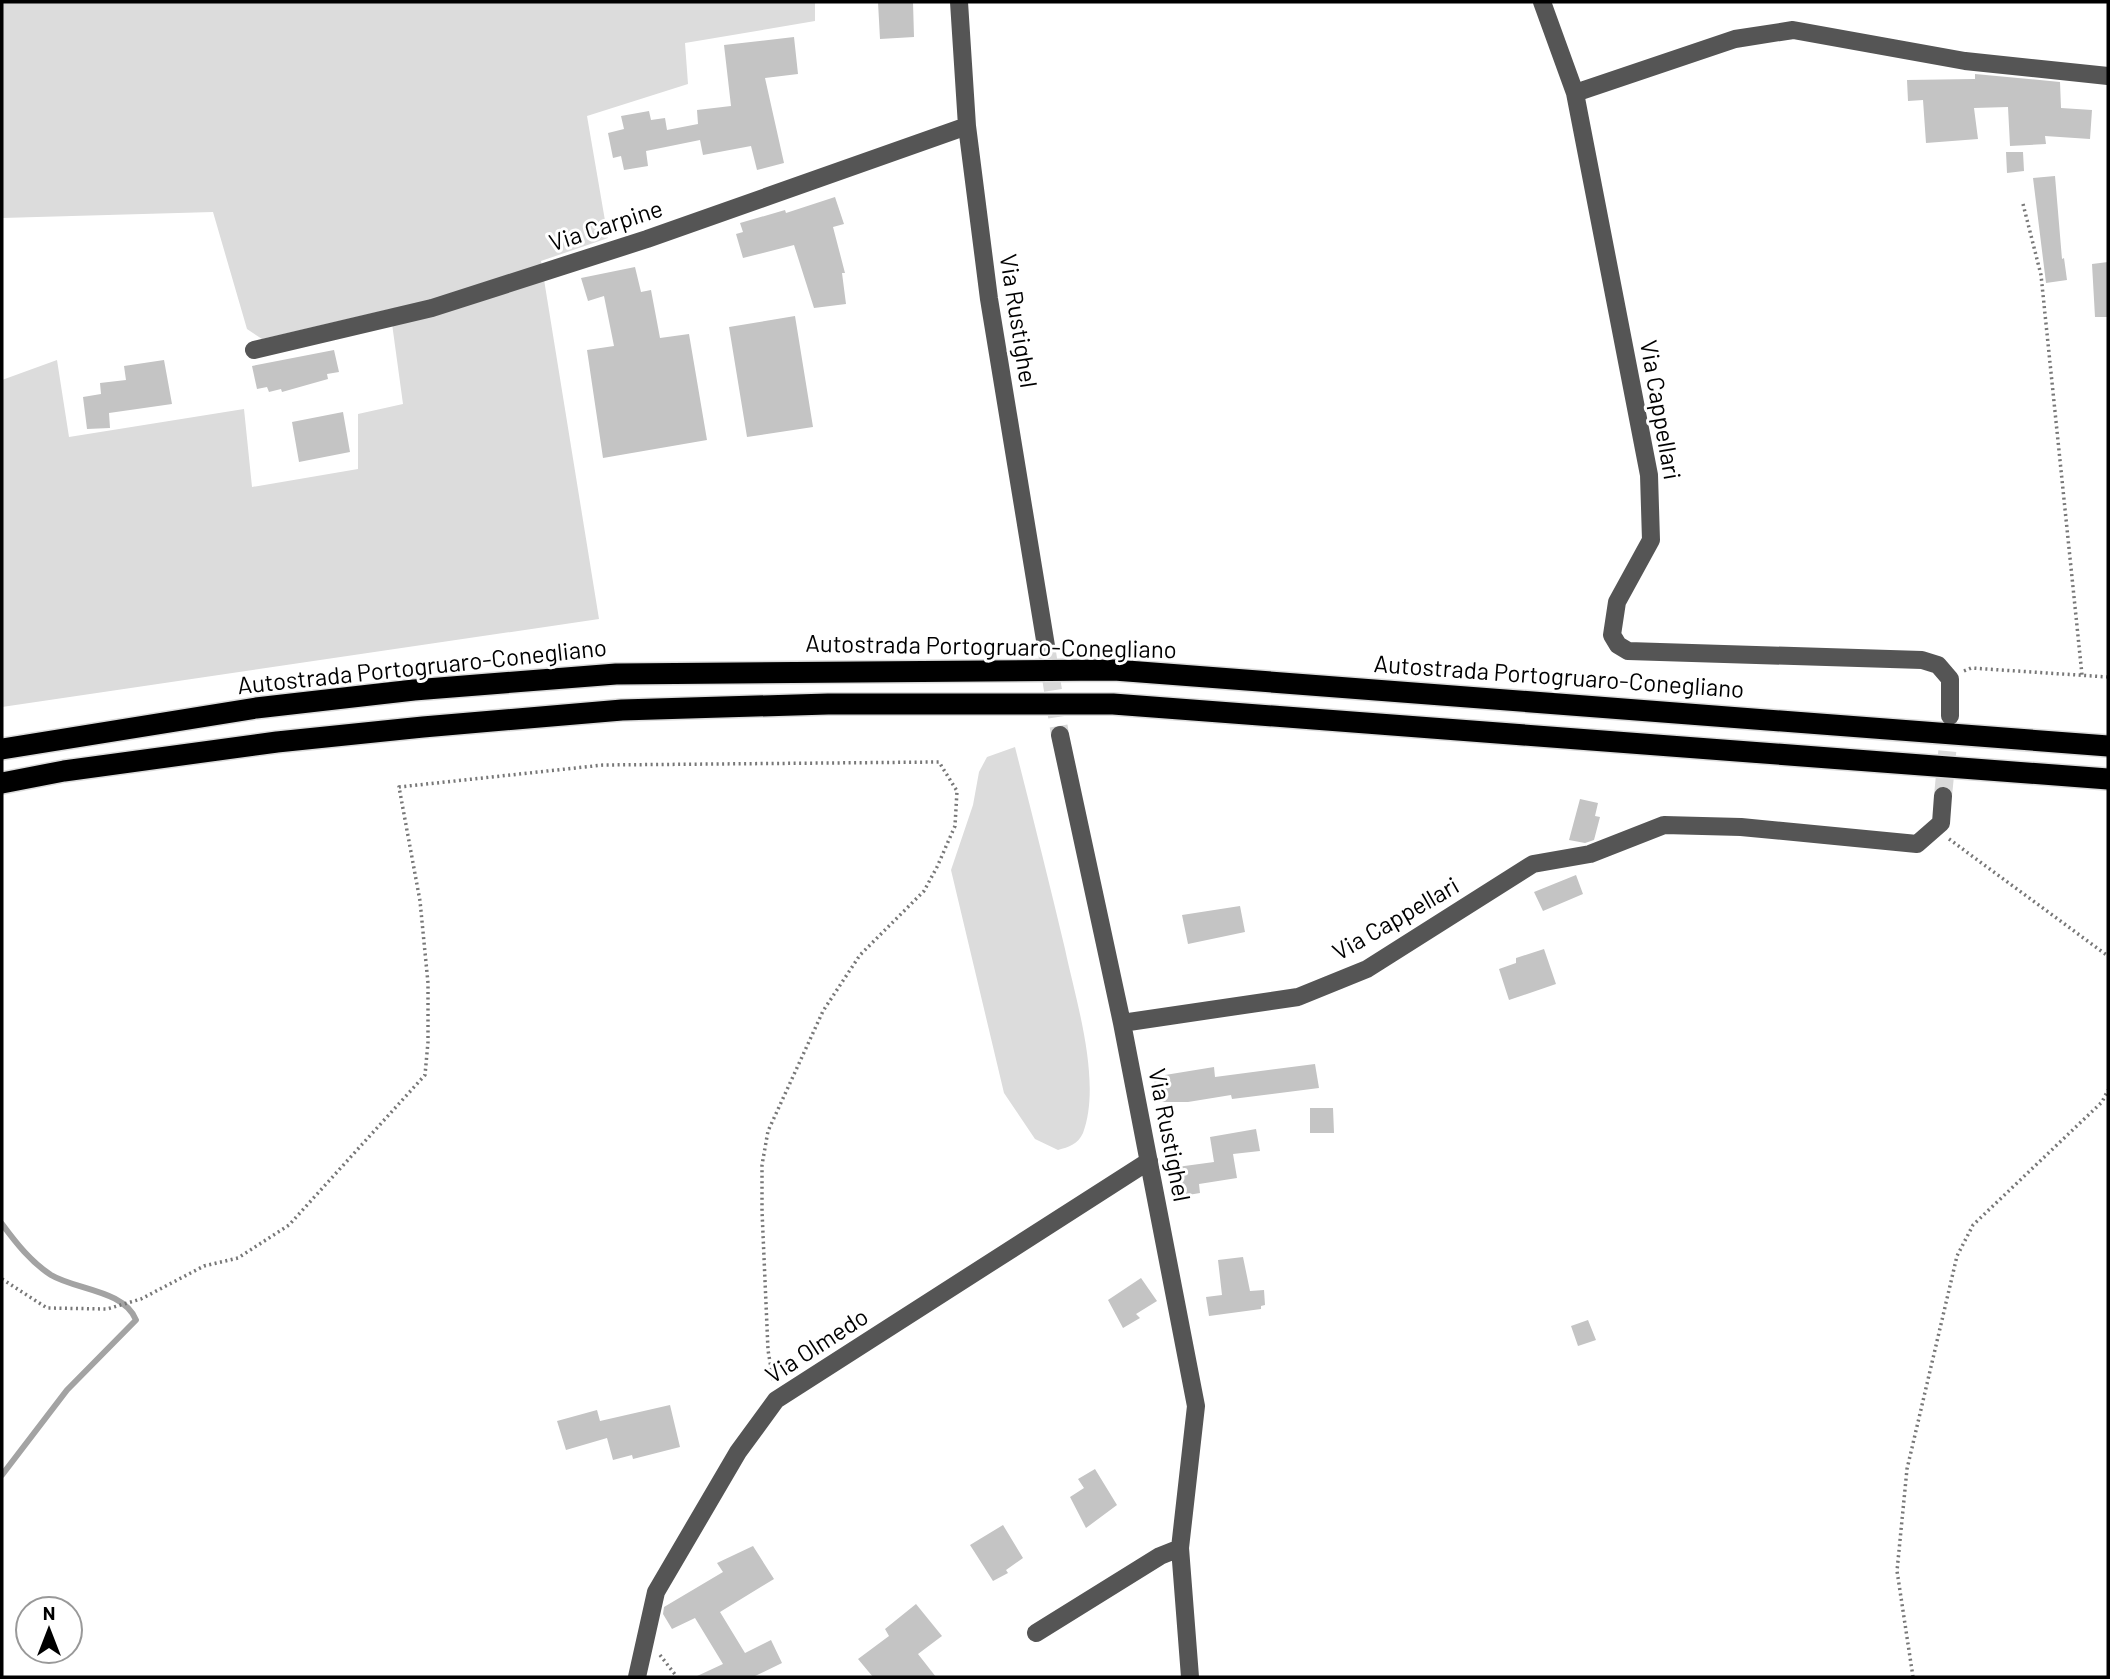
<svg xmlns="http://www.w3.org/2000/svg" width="2110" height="1679" font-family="Barlow,sans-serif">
  <rect width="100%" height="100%" fill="#fff"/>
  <path fill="#dcdcdc" d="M2,2H815V21L685,43L688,84L587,116L608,238L541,261L599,619L2,707V380L57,360L69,437L244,409L252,487L358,469V414L403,404L390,309L262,339L247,329L213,212L2,218Z
    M1015,747C1032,814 1049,881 1065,949C1076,1001 1102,1082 1083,1133C1078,1144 1069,1147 1058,1150L1035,1139L1004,1093L951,870L973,805L979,772L987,757Z"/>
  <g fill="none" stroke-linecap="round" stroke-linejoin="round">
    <path stroke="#a3a3a3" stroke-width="6" d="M2,1224C16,1243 31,1262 51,1275C76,1290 124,1290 136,1320L67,1390L2,1475"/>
  </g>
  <path fill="#c4c4c4" d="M878,2H913L914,37L880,39Z
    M794,37L798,74L765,78L784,163L757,170L751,146L703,155L700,140L646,151L648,166L624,170L621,156L613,158L608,133L624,129L621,116L649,111L651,120L665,118L667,130L698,124L697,110L731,106L724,45Z
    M1975,74L2060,82L2061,108L2092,110L2090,139L2045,136L2046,144L2010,146L2008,107L1974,108L1978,139L1926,143L1923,100L1908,101L1907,80L1975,79Z
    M2006,152H2023L2024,171L2007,173Z
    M2055,176L2062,259L2064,258L2067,280L2046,283L2033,178Z
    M835,197L844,224L833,227L845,273H842L846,304L814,308L794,245L743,258L736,234L743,232L740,223L785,210L786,213Z
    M2108,262V317H2095L2092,264Z
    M635,267L641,292L651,290L660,338L689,334L707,440L603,458L587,350L614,346L604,296L588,301L581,278Z
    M795,316L813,427L747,437L729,327Z
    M334,350L339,372L327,374L328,379L282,392L281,389L269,392L267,387L257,389L252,366Z
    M164,360L172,404L109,413L110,428L87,429L83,397L101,394L100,383L126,380L124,366Z
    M343,412L350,452L299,462L292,422Z
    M1580,799L1598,803L1595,816L1600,817L1594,840L1585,843L1569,840Z
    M1576,875L1583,894L1543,911L1534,892Z
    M1240,906L1245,932L1188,944L1182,915Z
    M1544,949L1556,984L1509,1000L1499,969L1516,963V958Z
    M1315,1064L1319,1088L1232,1099L1231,1095L1188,1102H1157L1154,1079L1165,1077V1075L1214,1067L1215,1077Z
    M1310,1108H1333L1334,1133H1310Z
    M1256,1129L1260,1151L1233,1154L1237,1178L1199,1184L1200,1193L1182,1196L1177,1167L1214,1162L1210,1137Z
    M1243,1257L1250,1291L1264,1290L1265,1305L1261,1306V1309L1209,1316L1206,1297L1222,1295L1218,1260Z
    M1141,1278L1157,1301L1136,1314L1140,1318L1123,1328L1108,1300Z
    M1588,1320L1596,1340L1578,1346L1571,1326Z
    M670,1405L680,1447L633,1459L632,1455L613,1460L607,1438L566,1450L557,1421L597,1410L600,1421Z
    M1095,1469L1117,1505L1086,1528L1070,1497L1084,1488L1078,1479Z
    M1003,1525L1023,1558L1006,1570L1008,1573L993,1581L970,1545Z
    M753,1546L774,1579L720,1612L745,1653L771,1640L782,1663L753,1677H695L723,1664L695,1618L672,1629L663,1614L664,1607L723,1572L717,1563Z
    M916,1604L942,1636L918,1654L936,1677H873L858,1659L889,1636L885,1629Z"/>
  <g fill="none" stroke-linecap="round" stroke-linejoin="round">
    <path stroke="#d9d9d9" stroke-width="18" stroke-dasharray="18 9" stroke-linecap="butt" d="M1046,646L1060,735
      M1943,796L1950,723"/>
    <g stroke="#dbdbdb" stroke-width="24">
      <path id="highway" d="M2,749L256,708L414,690L616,674L1114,670L2108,746
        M2,783L64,771L277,742L423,727L622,710L828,704H1113L2108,779"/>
    </g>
    <path stroke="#777" stroke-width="3.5" stroke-dasharray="2 3.5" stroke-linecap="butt" d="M2023,204L2041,275L2082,675
      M1964,671L1971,668L2108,677
      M1949,839L2108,956
      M2,1279L47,1308L107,1309L141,1299L204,1266L238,1258L289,1225L425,1075L428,1042V983L420,901L399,787L603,765L939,762L957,791L955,826L937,867L924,891L860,955L823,1011L768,1131L762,1165V1211L768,1350L773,1380
      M660,1655L677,1677
      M1913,1677L1897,1571L1907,1469L1957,1256L1973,1225L2102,1102L2108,1090"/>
    <path stroke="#555" stroke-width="18" d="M959,2L967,126L989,299L1046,646
      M1542,2L1575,93L1649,475L1651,540L1617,602L1612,635L1618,645L1628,651L1922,660L1938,665L1950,679V716
      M1575,93L1735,39L1793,30L1965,61L2108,76
      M254,350L432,308L647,239L967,126
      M1060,735L1122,1023L1196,1406L1180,1548L1190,1677
      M1122,1023L1298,997L1367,969L1533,864L1590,854L1664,825L1741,827L1917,844L1941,823L1943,796
      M1036,1633L1160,1556L1180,1548
      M637,1677L656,1592L738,1452L776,1400L1149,1161"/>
    <use href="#highway" stroke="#000" stroke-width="21"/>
  </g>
  <g text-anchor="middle" stroke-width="6" stroke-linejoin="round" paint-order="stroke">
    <g font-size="24" fill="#000" stroke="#fff">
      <text transform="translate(606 226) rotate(-18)" y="8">Via Carpine</text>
      <text transform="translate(1018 321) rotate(81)" y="8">Via Rustighel</text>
      <text transform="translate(1660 410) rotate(80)" y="8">Via Cappellari</text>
      <text transform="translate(991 647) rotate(1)" y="8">Autostrada Portogruaro-Conegliano</text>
      <text transform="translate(422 667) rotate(-6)" y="8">Autostrada Portogruaro-Conegliano</text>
      <text transform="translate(1559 677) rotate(4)" y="8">Autostrada Portogruaro-Conegliano</text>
      <text transform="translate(1396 919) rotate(-30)" y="8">Via Cappellari</text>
      <text transform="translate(1169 1135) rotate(79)" y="8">Via Rustighel</text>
      <text transform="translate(817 1346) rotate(-33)" y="8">Via Olmedo</text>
    </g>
  </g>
  <rect width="2110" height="1679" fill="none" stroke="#000000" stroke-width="7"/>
  <g transform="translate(49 1630)"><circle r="33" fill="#ffffff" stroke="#999999" stroke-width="2"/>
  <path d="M0-5L12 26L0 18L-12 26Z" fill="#000000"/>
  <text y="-10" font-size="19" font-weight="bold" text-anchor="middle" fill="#000000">N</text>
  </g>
</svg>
